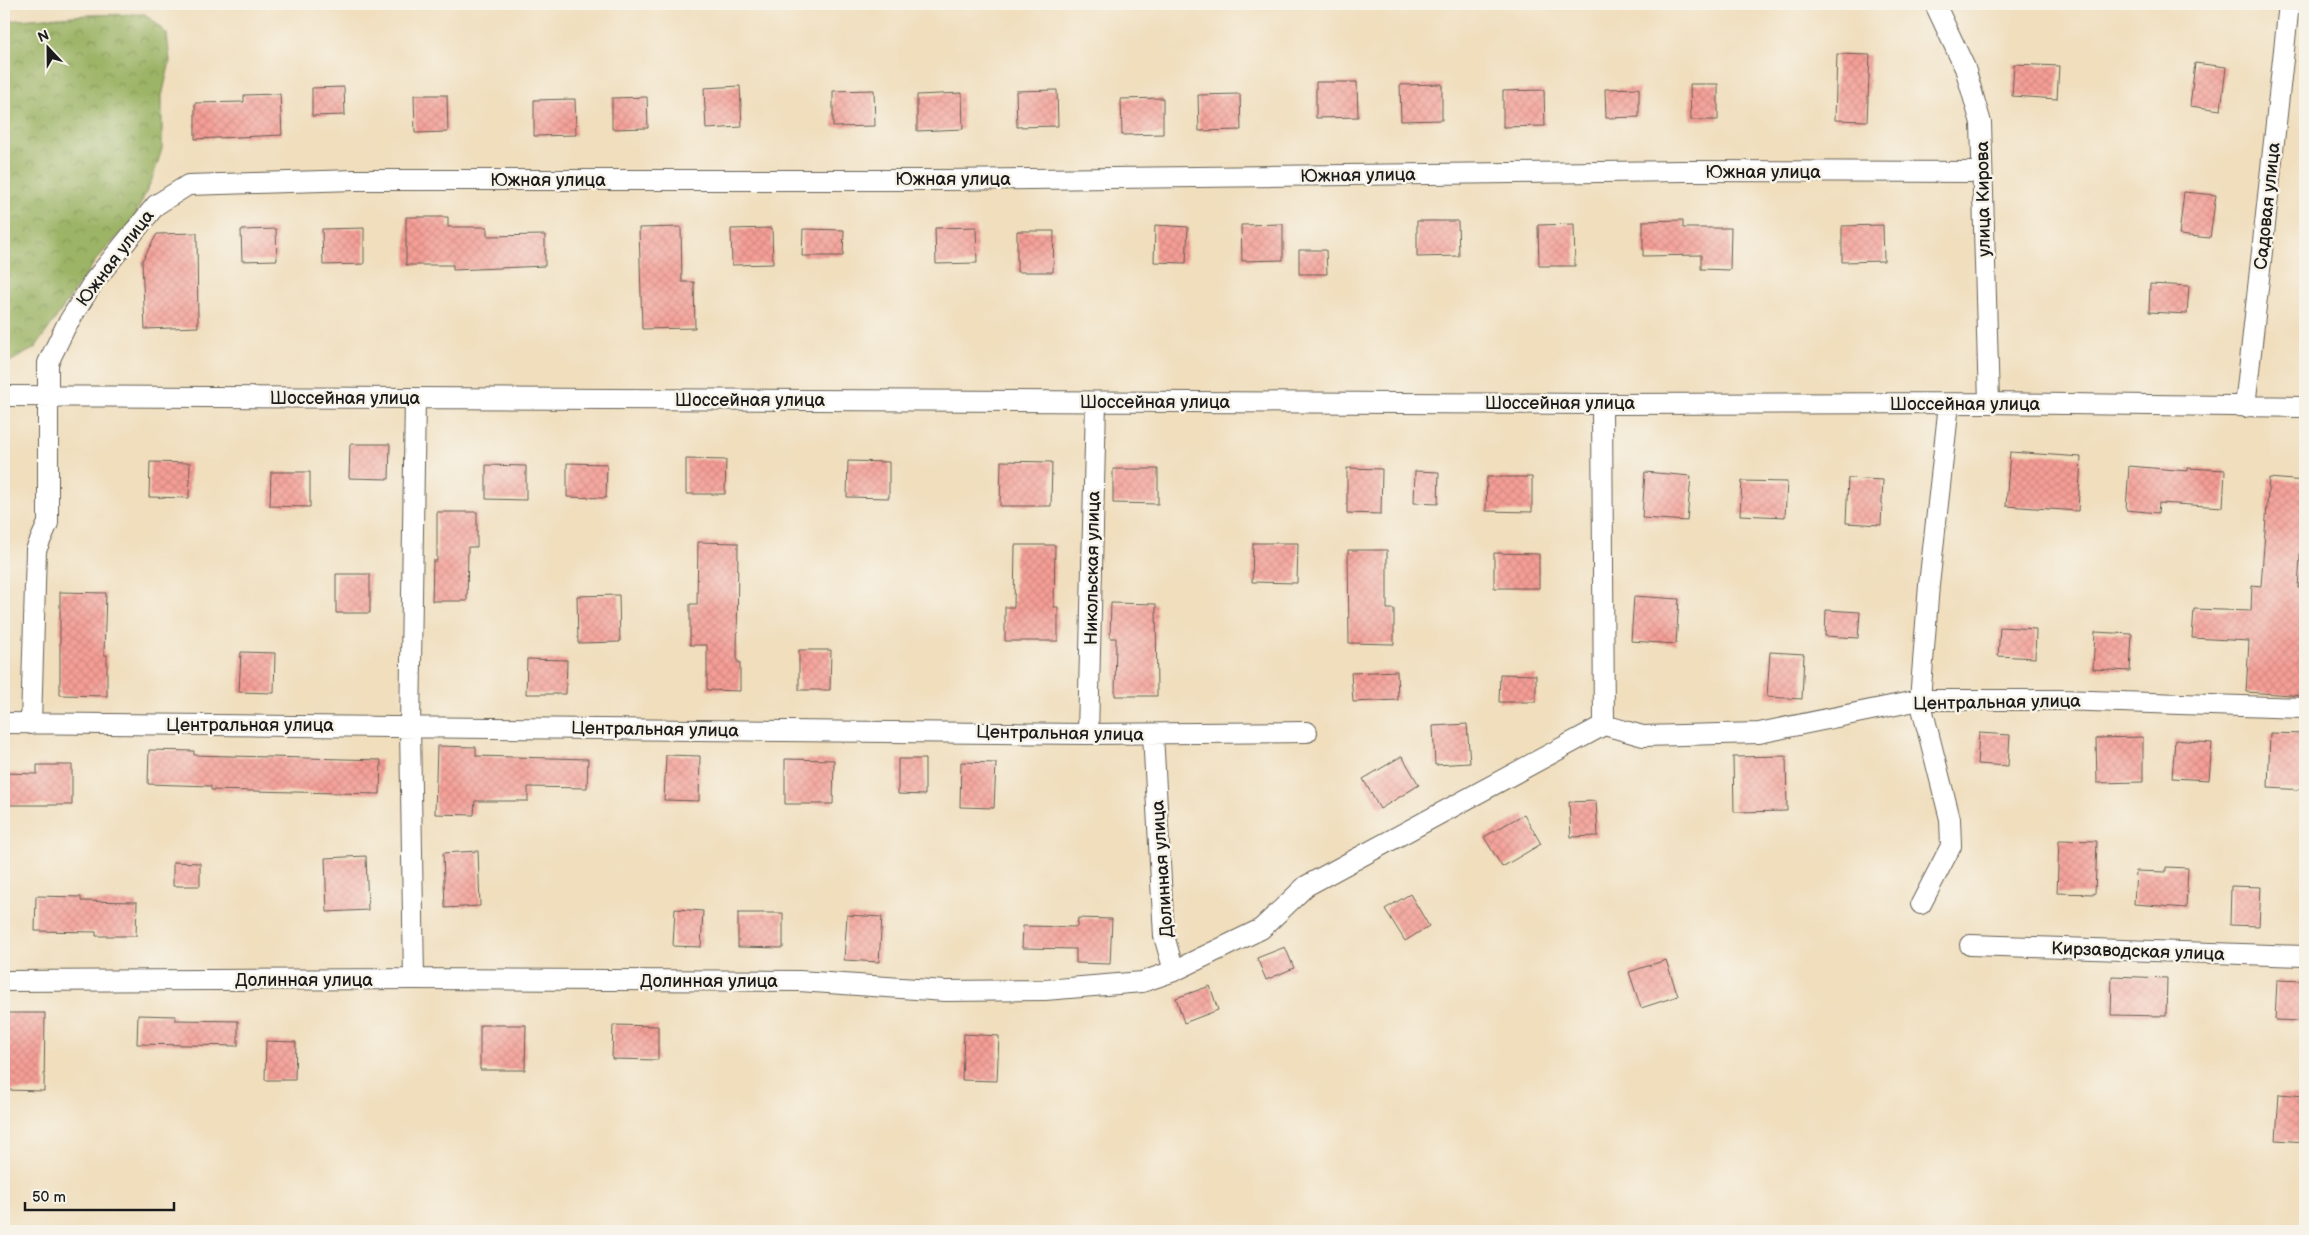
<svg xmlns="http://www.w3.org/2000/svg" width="2309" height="1235" font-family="'Balsamiq Sans',sans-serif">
  <defs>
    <pattern id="forest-crowns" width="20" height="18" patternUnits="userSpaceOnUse" patternTransform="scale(1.25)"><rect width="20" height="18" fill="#9cb466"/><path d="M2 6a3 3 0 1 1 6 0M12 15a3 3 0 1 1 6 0" fill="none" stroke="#7e9253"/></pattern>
    <pattern id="building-cross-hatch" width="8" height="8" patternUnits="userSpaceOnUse" patternTransform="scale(1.25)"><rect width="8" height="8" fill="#f59e96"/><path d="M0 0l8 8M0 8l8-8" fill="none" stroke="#d18881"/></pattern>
  </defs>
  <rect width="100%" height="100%" fill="#f7f3e8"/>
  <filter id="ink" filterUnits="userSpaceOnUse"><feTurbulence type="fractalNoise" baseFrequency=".02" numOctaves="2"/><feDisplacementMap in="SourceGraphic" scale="10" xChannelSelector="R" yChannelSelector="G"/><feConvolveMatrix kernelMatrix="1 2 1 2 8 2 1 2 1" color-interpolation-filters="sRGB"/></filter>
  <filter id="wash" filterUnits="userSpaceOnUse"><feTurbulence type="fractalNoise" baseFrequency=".0096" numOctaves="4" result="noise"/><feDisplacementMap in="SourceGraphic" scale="20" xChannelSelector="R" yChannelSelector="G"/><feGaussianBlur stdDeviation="1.12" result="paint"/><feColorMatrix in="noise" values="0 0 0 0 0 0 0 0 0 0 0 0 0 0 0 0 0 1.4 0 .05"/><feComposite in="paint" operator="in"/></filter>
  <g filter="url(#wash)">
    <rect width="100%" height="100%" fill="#f0debd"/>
    <path fill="url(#forest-crowns)" stroke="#5c6841" d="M145,14L167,34L170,61L162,96V149L153,177L133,220L96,260L35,348L4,365V21L87,15Z"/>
    <g id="blocks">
      <path fill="url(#building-cross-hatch)" d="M1837,54L1870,55L1867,121L1835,120Z
        M2195,63L2226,67L2221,110L2190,106Z
        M2014,64L2059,66L2057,99L2012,96Z
        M1316,82H1357L1358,117L1316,118Z
        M1442,84V120L1401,121L1400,85Z
        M1690,84H1718V120H1691Z
        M740,86L742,127L706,129L704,88Z
        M344,87L345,115L312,116V88Z
        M1639,88V117L1606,118L1605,89Z
        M874,90L875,126L833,127V91Z
        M1057,90L1058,126L1017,127L1016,91Z
        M1544,90L1545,126L1503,127V91Z
        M962,93L963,129L917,131V95Z
        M280,94L282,135L195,139V103L244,102V95Z
        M1240,94L1241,130L1199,131L1198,95Z
        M414,95H447L448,132L415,133Z
        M647,97L648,128L612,129V98Z
        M1163,98V134L1122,135L1121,99Z
        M575,99L576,135L534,136V100Z
        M2184,192L2216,195L2210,238L2179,235Z
        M406,217H448V227H487V236L545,235V266L453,270V265H406Z
        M1683,220V228H1731L1730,270L1701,269V255L1643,256V221Z
        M1417,221H1458L1459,256L1417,257Z
        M1283,224V260L1242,261L1241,225Z
        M1574,224L1575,266H1539L1538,225Z
        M1155,225L1188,227L1186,263L1154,262Z
        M1883,225L1884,261L1842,262V226Z
        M681,227L682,282H694L695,328L642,329L639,228Z
        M976,227L977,263L936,264L935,228Z
        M364,228V264L323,265L322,229Z
        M772,228L773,264L732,265L731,229Z
        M276,229L277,260L242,261L241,230Z
        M803,229L844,230L843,256H802Z
        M1017,231H1054L1053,272H1017Z
        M197,233L198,327L145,329L142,261L157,234Z
        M1299,250H1326L1327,274H1299Z
        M2150,284L2189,286L2187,314L2149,312Z
        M350,444H390L389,479L349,478Z
        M2010,452L2081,457L2078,511L2006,506Z
        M686,459L726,460L725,494H686Z
        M848,461L889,462V498L847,497Z
        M1001,461L1052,462L1051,506H1000Z
        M150,462L190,463L189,498L149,497Z
        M567,463L607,464L606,498L567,497Z
        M486,465L526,466V500L486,499Z
        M2129,466L2188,471V468L2225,470L2223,507L2159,503L2158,513L2126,510Z
        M1347,468L1382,469L1381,514L1347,513Z
        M1113,469H1158V504L1113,503Z
        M1415,471L1439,472L1438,504L1414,503Z
        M271,472H310V507L270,506Z
        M1645,472L1691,476L1687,521L1642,518Z
        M1487,477H1532V512L1486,511Z
        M1848,478L1883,480L1881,525L1846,523Z
        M2269,478L2305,481L2298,588H2305V696L2246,692L2249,641L2192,638L2194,609L2251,611L2252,585L2261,586Z
        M1742,481L1787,482L1785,517L1740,515Z
        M437,512H477V547H468L467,601H432L433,561H437Z
        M698,542L738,543L737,662H740V691L707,690V645H690V604H697Z
        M1253,543H1298L1297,583L1252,582Z
        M1015,545H1055L1054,607H1058V641H1005V607H1014Z
        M1348,550H1387V609H1394V644L1349,643Z
        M1494,553L1539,554V588H1494Z
        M336,574H370V613H336Z
        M60,592L106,593L104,655H107V696L60,695Z
        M619,595L620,642L578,643L577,596Z
        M1634,596L1679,599L1676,644L1631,641Z
        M1111,603L1156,604L1157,696H1115L1116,638H1110Z
        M1826,610L1860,612L1858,638L1825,636Z
        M2000,627L2036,629L2035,658L1998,656Z
        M2095,632L2132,634L2130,671L2093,669Z
        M799,650H831L830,690H799Z
        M241,652L275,653L274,693L239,692Z
        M1770,652L1804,654L1802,699L1767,697Z
        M527,659L567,660L566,694H526Z
        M1397,671L1398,700L1353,702L1351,673Z
        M1500,674L1536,675V702H1499Z
        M1467,724L1470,763L1435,765L1433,726Z
        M1979,733L2010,735L2008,766L1977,764Z
        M2270,733L2305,734V790L2268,788Z
        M2143,737V782L2097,783L2096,738Z
        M2175,740L2212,743L2209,780L2172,778Z
        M437,746L476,747V756L588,759L587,788L528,787V801H475L474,815L435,814Z
        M149,750L194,751V755L381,760L380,794L211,790V786L148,784Z
        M666,755L700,756L699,801L664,800Z
        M1402,756L1419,785L1380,809L1363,779Z
        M1786,756L1787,811L1734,812L1733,757Z
        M785,759L834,760L833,804H785Z
        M898,759H925V795L898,794Z
        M961,762L996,763L994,808L960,807Z
        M37,765H72V805H4V773L37,774Z
        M1596,801L1598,836L1571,837L1569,802Z
        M1524,814L1541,844L1502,867L1484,837Z
        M2059,840L2097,841L2095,894L2057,893Z
        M478,851L480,906L445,908L443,853Z
        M366,856L368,910L327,912L325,858Z
        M173,862L200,863V886H173Z
        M2166,867L2188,868L2186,908L2134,904L2136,871L2166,872Z
        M2231,886L2261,887L2259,926L2230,925Z
        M1410,894L1429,926L1405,941L1385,909Z
        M36,896L81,897V901L137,902L136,936H96V932L35,931Z
        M675,909L703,911L701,947L673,946Z
        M738,913H783V948L738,947Z
        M847,915L882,917L879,962L844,960Z
        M1078,918L1112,919L1110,964L1076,963V949L1022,948L1023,926L1077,927Z
        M1285,947L1294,968L1266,980L1257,958Z
        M1666,960L1678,996L1641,1008L1629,972Z
        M2112,976L2167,978L2166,1016L2111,1015Z
        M2277,980L2303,981L2301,1021L2275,1020Z
        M1210,986L1218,1010L1184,1023L1176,998Z
        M4,1013H45L44,1091L4,1090Z
        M138,1015L175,1016V1020L238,1021V1046L137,1044Z
        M480,1025H526L525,1070H480Z
        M613,1025L658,1026V1060L612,1059Z
        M964,1034L999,1036L997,1081L962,1080Z
        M266,1041L296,1042L295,1080H265Z
        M2279,1094L2305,1096V1142L2276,1140Z"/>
    </g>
  </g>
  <g filter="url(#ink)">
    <use href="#blocks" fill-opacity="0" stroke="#666054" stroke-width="1"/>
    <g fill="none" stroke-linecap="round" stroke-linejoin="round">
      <g stroke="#666054" stroke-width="22">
        <path id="minor" d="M1935,4L1965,68L1981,123L1989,403
          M4,396L1602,404L1989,403L2305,407
          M2245,407L2289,4
          M4,723L1088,734L1307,732
          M31,724L36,550L48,523V363L66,326L94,281L156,205L188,185L355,180H945L1684,171L1982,172
          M1604,725L1643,736L1759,733L1920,700H2060L2305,708
          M1088,734L1096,402
          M1921,904L1951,846L1950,819L1920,700L1929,585L1949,404
          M1970,945L2305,956
          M1174,971L1261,929L1306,886L1604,725L1602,404
          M414,979L410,727L415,398
          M4,981L414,979L799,981L945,991L1045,990L1142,982L1174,971L1164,936L1153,734"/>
      </g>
      <use href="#minor" stroke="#fff" stroke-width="20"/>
    </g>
  </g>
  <g text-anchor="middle" stroke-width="5" stroke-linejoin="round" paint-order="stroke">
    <g font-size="18" fill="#1c1c1c" stroke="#f7f3e8">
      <text x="1763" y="178">Южная улица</text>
      <text transform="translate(1358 175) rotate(-1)" y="6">Южная улица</text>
      <text x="953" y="185">Южная улица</text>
      <text x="548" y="186">Южная улица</text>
      <text transform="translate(1983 199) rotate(-91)" y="6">улица Кирова</text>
      <text transform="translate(2267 206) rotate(-84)" y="6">Садовая улица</text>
      <text transform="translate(115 258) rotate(-53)" y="6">Южная улица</text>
      <text x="345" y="404">Шоссейная улица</text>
      <text x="750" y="406">Шоссейная улица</text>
      <text x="1155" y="408">Шоссейная улица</text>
      <text x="1560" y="409">Шоссейная улица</text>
      <text x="1965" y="410">Шоссейная улица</text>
      <text transform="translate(1092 568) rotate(-89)" y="6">Никольская улица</text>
      <text transform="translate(1997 702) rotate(-1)" y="6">Центральная улица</text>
      <text x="250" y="731">Центральная улица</text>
      <text transform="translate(655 729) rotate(1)" y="6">Центральная улица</text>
      <text transform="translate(1060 733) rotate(1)" y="6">Центральная улица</text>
      <text transform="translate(1162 869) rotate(-94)" y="6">Долинная улица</text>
      <text transform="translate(2138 951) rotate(2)" y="6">Кирзаводская улица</text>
      <text x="304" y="986">Долинная улица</text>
      <text x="709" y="987">Долинная улица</text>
    </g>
  </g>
  <rect width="2309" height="1235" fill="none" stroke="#f7f3e8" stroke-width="20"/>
  <g transform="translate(48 48) rotate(338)" stroke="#f7f3e8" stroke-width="4" paint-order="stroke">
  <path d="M0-4L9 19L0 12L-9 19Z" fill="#1c1c1c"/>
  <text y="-8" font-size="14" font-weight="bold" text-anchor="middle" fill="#1c1c1c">N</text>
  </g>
  <path d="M25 1202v8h149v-8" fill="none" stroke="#1c1c1c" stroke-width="2.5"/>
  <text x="32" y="1202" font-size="15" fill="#1c1c1c" stroke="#f7f3e8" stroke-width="4" paint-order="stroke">50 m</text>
</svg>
